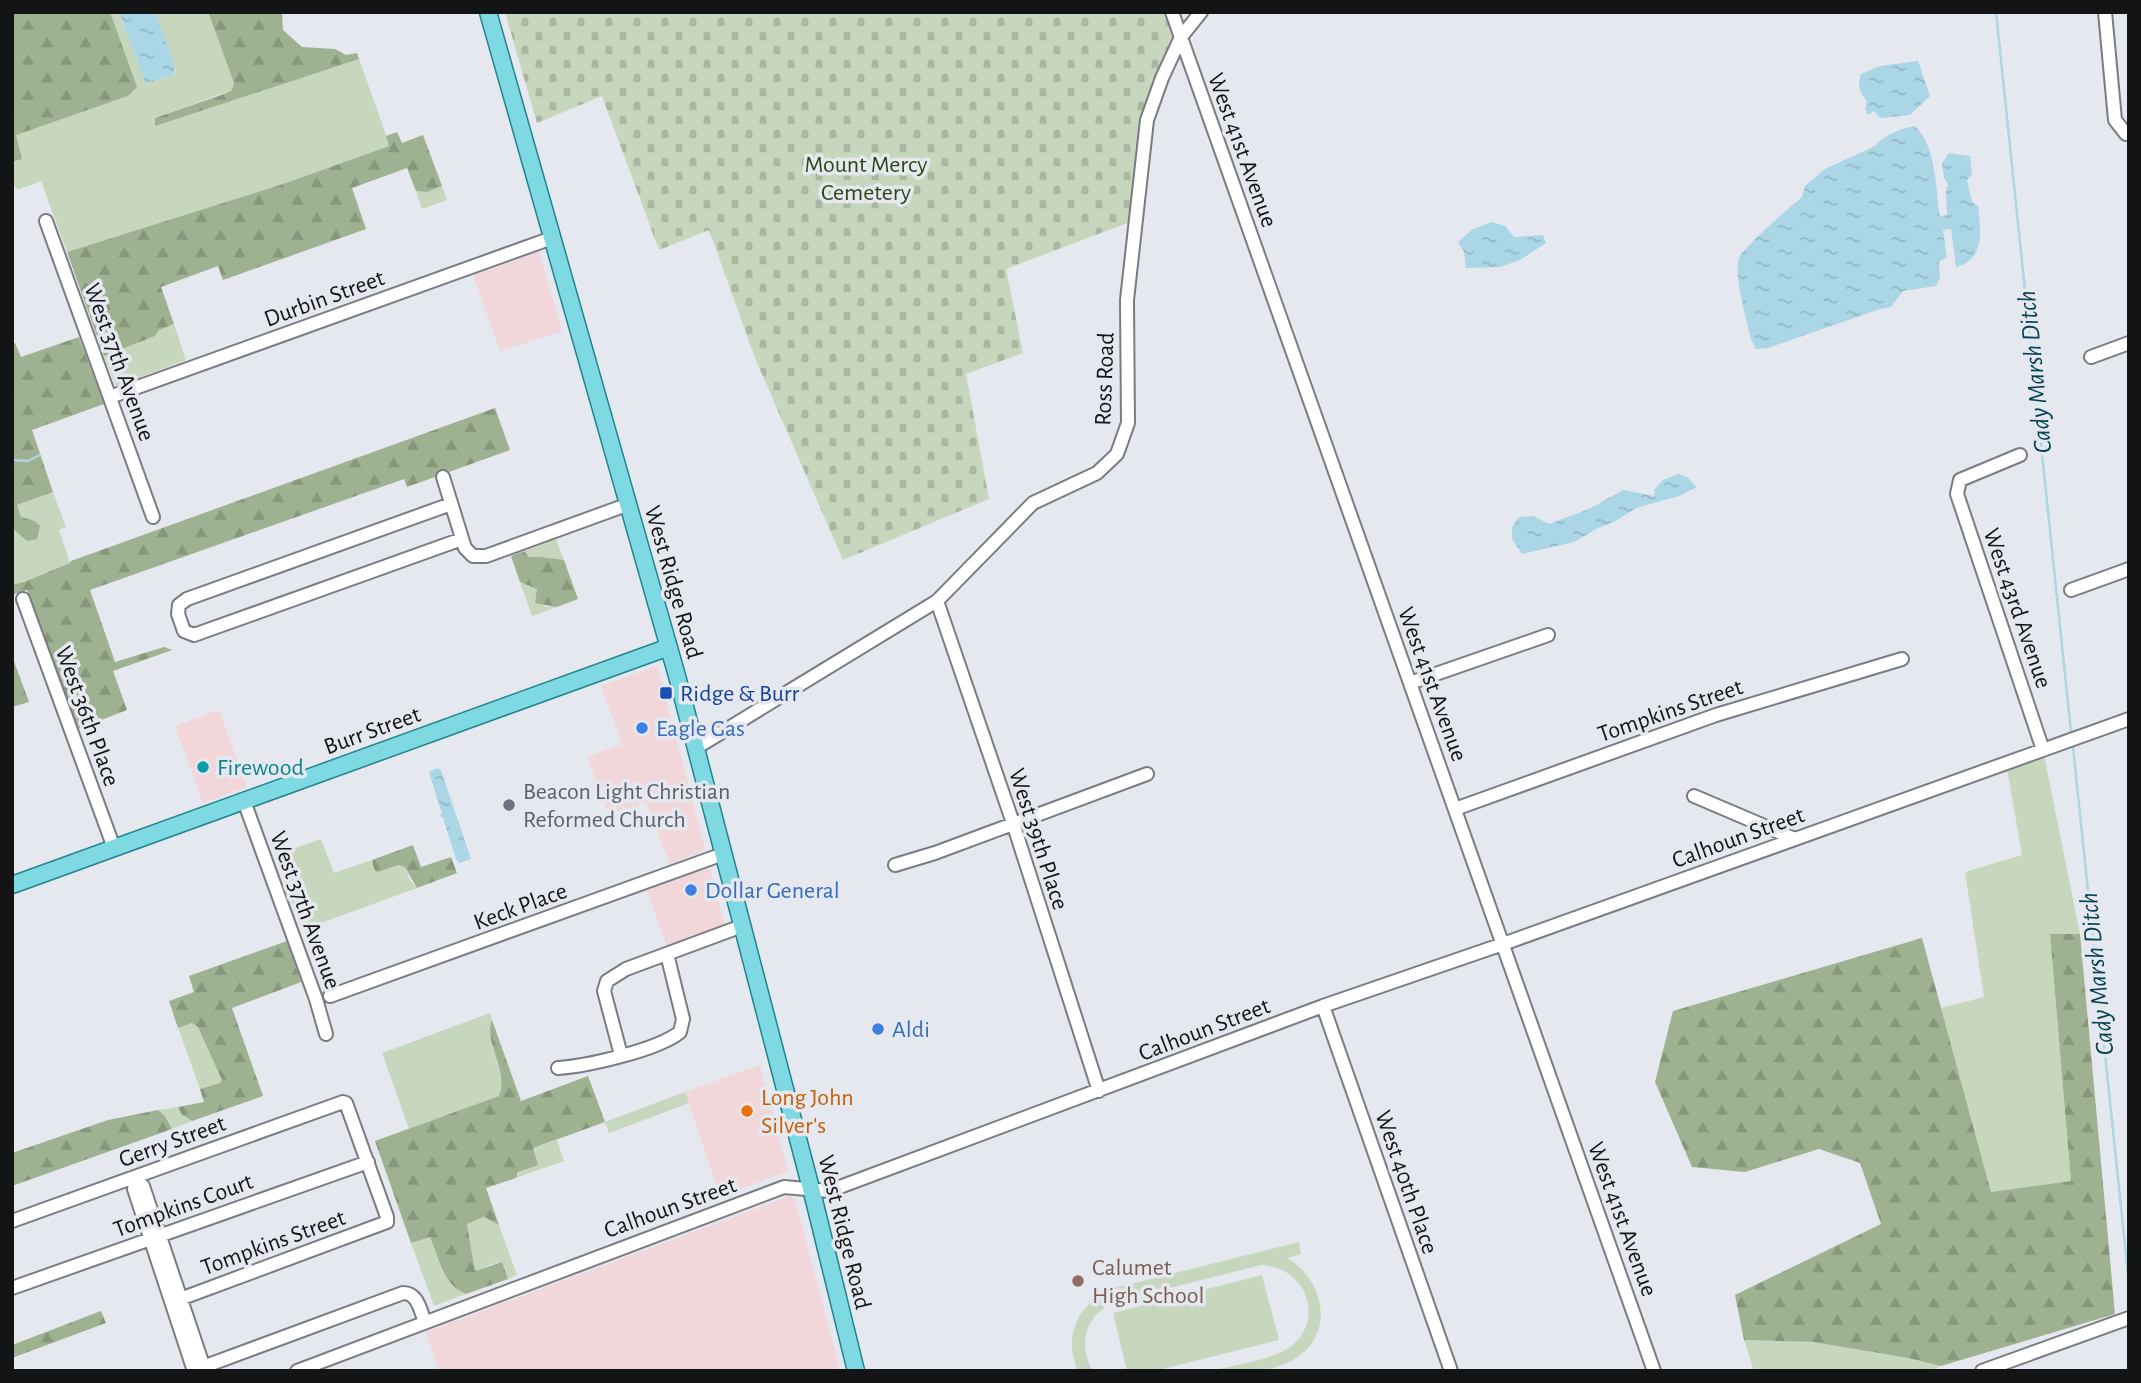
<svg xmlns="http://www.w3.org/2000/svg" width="2141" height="1383" font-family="'Alegreya Sans',sans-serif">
  <defs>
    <pattern id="forest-firs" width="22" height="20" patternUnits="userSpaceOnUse" patternTransform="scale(1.75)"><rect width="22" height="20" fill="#9eb191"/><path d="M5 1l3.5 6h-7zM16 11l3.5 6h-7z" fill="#87977c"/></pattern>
    <pattern id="cemetery-stones" width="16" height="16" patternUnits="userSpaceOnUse" patternTransform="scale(1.75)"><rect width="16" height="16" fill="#c7d7bd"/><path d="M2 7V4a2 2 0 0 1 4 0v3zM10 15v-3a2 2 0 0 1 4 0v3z" fill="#aab8a2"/></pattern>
    <pattern id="water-ripples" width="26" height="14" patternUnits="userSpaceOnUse" patternTransform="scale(1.75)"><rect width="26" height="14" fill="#abd6e6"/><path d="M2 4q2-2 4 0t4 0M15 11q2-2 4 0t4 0" fill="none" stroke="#92b7c5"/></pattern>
  </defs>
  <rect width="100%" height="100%" fill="#e5e8ee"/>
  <path fill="#f1d6da" d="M539,252L562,331L500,351L473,275Z
    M652,667L658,668L705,850L670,864L646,802L609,815L587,757L622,744L601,686Z
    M219,710L247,787L203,803L175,726Z
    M705,868L710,870L725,926L667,947L646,888Z
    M760,1065L788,1171L720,1197L685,1092Z
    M790,1196L795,1199L840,1371H439L426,1332Z"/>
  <path fill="#c7d7bd" d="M110,12H119L145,82H152L174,74L176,71L156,12H208L234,83L232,90L155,118V125L359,59L390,146L286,183L67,252L41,181L18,190L12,183V162L17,161L15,135L128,96L136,87Z
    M442,186L447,200L422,209L416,191L427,192Z
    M174,324L186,360L116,386L104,356L155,336L159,330Z
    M53,492L66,527L59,530L70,563L24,582L12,585V528L27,541L35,521L21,517L17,505Z
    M556,539L564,560L540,557H529L524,551Z
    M520,582L538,589L543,606L557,607L532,616Z
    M2043,750L2080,934H2050L2071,1181L1991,1192L1941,1008L1984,997L1965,872L2022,855L2006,763Z
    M321,839L334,873L372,860L374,869L392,868L399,865L405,867L410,880L417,888L302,930L275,855Z
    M490,1013L492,1020C483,1043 508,1070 499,1096L409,1129L382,1053Z
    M192,1023L198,1026L222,1080L220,1083L200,1089L178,1028Z
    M685,1092L689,1103L609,1133L605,1122Z
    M178,1107L182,1115L192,1121L172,1129L165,1116L158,1110Z
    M557,1140L564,1161L516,1178L533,1148Z
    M485,1217L499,1225L517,1275L508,1279L502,1262L492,1264L475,1271L467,1224Z
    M430,1236C438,1259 443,1285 466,1294L434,1306L411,1243Z
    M1299,1242L1301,1254L1287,1258C1329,1283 1335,1342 1287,1363C1264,1374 1236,1371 1211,1371C1232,1366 1274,1359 1290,1347C1327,1319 1305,1266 1261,1265L1118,1301C1087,1311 1076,1343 1093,1371H1078C1062,1336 1079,1301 1115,1288Z
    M1262,1275L1279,1340L1155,1371H1127L1113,1313Z
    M1744,1340L1813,1342L1908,1358L1941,1366L1929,1371H1754Z"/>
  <path fill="url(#forest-firs)" d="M12,12H110L137,87L128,96L16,135L22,159L12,162Z
    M208,12H282L283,30L302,47L335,49L346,55L357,53L359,59L155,126V118L224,94L232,90L234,83Z
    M397,132L402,143L423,135L442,186L427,192L416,191L407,168L352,188L366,229L223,280L218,266L161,287L174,324L159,330L155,336L104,356L67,252L286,183L389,146L386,136Z
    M79,337L104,404L32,430L53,492L17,505L21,517L35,521L40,526L37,539L27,541L12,528V344L15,343L21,357Z
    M495,408L510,450L407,487L404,479L90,590L115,662L164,647L172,650L113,671L127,710L78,729L27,590L12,595V585L24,582L70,563L71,561Z
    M524,551L529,557H541L564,560L578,599L557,607L535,603L537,589L520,582L511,556Z
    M12,656L29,702L12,707Z
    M413,845L421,867L451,857L457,873L417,888L405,867L399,865L377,872L374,869L372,860Z
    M2050,934H2080L2115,1314L1941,1366L1908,1358L1813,1342L1744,1340L1735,1295L1881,1224L1860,1163L1819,1149L1745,1172L1692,1167L1655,1082L1673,1011L1922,938L1991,1192L2071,1181Z
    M287,941L301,982L232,1008L263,1096L192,1121L182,1115L178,1107L204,1102L200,1089L220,1083L222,1080L198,1027L192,1023L178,1028L169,1001L194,992L189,976Z
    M492,1020L521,1101L588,1076L605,1122L533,1148L538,1165L518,1172L516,1178L486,1188L499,1225L484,1217L467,1224L475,1271L502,1262L508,1279L466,1294C443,1285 439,1259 430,1237L411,1243L375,1141L499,1096C509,1070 483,1042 492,1020Z
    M158,1110L165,1116L172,1129L12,1186V1153L108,1120Z
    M101,1311L106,1323L12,1358V1345Z"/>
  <path fill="url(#cemetery-stones)" d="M505,12H1170L1176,39C1167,55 1158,70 1151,87C1136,129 1135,178 1130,222L1006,269L1023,353L966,374L989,499L843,560L755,358L709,230L659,250L602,96L537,123Z"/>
  <path fill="url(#water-ripples)" d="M119,12H156L175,67L174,74L152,82H145Z
    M1918,61L1930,96L1910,115L1880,118L1874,111L1868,115L1865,109L1867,101C1859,92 1857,86 1861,74L1880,66Z
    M1915,126C1937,148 1935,187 1940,216L1947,215L1946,192L1948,184L1944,178L1942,163L1949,153L1970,156L1972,174L1967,180L1972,202L1978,206C1981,230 1985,260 1956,267L1951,229L1943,230L1947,257L1939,262L1940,277L1936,286L1903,291L1891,307L1880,309L1768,348L1756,349L1751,339C1747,321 1733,274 1739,258C1744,247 1791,206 1802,197L1805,186L1825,169L1875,146C1886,134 1899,129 1915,126Z
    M1492,222L1505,226L1514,237L1543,235L1546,243L1520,260L1500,267L1466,268L1464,252L1458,242L1473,229Z
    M1678,474L1687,477L1697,487L1679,496L1636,508L1614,522L1598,528L1574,542L1522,554L1512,539V527L1519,517L1533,516L1549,524L1589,509L1623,490L1655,496L1654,490L1663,480Z
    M437,768L441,770L471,859L459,863L456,859L443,818L439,816L442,814L429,772Z"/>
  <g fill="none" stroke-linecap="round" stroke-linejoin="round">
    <path stroke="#abd6e6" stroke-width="2.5" d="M1996,12L2071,732
      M12,460L28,461L40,455
      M2073,747L2129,1284"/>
    <g stroke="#7a7c82" stroke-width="16">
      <path id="minor" d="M1172,12L1654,1371
        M2105,12L2115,120L2126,134L2129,133
        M46,221L153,517
        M2091,357L2129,343
        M110,397L552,238
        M2020,455L1960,480L1957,494L2043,750
        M443,477L465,548L473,556H486L629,504
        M451,504L187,599L179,605L178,614L184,631L194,635L462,539
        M2071,590L2129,569
        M23,599L114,848
        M937,601L1013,823L1099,1091
        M1410,683L1548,635
        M696,748L937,601L1033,503L1097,473L1117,454L1128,423L1127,300L1147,120L1162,78L1181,37L1201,12
        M1694,796L1795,839
        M244,801L316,999L326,1034
        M1455,809L1716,715L1902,659
        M895,865L935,853L1147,774
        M330,996L723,854
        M1323,1006L1451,1371
        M621,1055L604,991L607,981L626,969L742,926
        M558,1068C587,1066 658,1050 680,1032L683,1019L667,954
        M134,1177L136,1181L134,1189L194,1371
        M136,1181L143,1186L205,1371
        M12,1221L343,1102L346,1103L387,1217V1222L172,1302
        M12,1288L368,1162
        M203,1367L403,1293C418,1293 420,1310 425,1322
        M297,1371L784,1187L829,1191L1323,1006L1503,944L2129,719
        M1982,1371L2129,1318"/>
    </g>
    <g stroke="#21848e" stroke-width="19">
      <path id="major" d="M488,12L677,676L814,1200L856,1371
        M12,885L669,647"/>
    </g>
    <use href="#minor" stroke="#fff" stroke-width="12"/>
    <use href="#major" stroke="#7ed9e2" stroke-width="16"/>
  </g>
  <rect fill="#1a4fb4" stroke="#e5e8ee" stroke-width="2.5" x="659" y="686" width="14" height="14" rx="3.5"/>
  <g fill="#3f7fe0" stroke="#e5e8ee" stroke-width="2.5">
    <circle cx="642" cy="728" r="7"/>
    <circle cx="691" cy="890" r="7"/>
    <circle cx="878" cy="1029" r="7"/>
  </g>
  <circle fill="#0f9aa8" stroke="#e5e8ee" stroke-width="2.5" cx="203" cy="767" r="7"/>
  <circle fill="#6b7280" stroke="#e5e8ee" stroke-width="2.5" cx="509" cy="805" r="7"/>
  <circle fill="#e8710a" stroke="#e5e8ee" stroke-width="2.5" cx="747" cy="1111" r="7"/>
  <circle fill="#8d6e63" stroke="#e5e8ee" stroke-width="2.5" cx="1078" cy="1281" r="7"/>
  <g text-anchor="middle" stroke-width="7" stroke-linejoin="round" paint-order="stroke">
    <g font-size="24" fill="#131416" stroke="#e5e8ee">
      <text transform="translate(1243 150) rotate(70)" y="8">West 41st Avenue</text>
      <text transform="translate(324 298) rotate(-20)" y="8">Durbin Street</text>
      <text transform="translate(120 362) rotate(70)" y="8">West 37th Avenue</text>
      <text transform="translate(1104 379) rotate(-88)" y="8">Ross Road</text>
      <text transform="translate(674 582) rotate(74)" y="8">West Ridge Road</text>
      <text transform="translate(2018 608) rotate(71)" y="8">West 43rd Avenue</text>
      <text transform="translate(1433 684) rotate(70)" y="8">West 41st Avenue</text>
      <text transform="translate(1670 710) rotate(-19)" y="8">Tompkins Street</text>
      <text transform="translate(88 716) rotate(70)" y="8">West 36th Place</text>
      <text transform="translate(372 730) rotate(-20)" y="8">Burr Street</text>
      <text transform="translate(1738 837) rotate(-20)" y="8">Calhoun Street</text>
      <text transform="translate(1039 839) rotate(72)" y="8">West 39th Place</text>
      <text transform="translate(520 906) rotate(-20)" y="8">Keck Place</text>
      <text transform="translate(306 910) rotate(70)" y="8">West 37th Avenue</text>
      <text transform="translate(1204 1029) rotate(-21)" y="8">Calhoun Street</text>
      <text transform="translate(172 1141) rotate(-20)" y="8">Gerry Street</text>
      <text transform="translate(1407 1182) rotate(71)" y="8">West 40th Place</text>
      <text transform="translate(183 1205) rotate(-20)" y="8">Tompkins Court</text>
      <text transform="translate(670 1207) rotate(-20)" y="8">Calhoun Street</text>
      <text transform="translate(1623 1219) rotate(70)" y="8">West 41st Avenue</text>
      <text transform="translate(845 1232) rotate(76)" y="8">West Ridge Road</text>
      <text transform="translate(273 1242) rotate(-20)" y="8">Tompkins Street</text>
    </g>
    <g font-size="24" fill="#2c4616" stroke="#e5e8ee">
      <text x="866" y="172">Mount Mercy<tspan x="866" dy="28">Cemetery</tspan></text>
    </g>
    <g font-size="24" fill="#164399" stroke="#e5e8ee" text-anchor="start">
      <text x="680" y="701">Ridge &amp; Burr</text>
    </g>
    <g font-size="24" fill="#366cbe" stroke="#e5e8ee" text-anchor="start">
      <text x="656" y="736">Eagle Gas</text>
      <text x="705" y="898">Dollar General</text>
      <text x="892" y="1037">Aldi</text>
    </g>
    <g font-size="24" fill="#0d838f" stroke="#e5e8ee" text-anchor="start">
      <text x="217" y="775">Firewood</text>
    </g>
    <g font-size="24" fill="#5b616d" stroke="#e5e8ee" text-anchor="start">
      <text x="523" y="799">Beacon Light Christian<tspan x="523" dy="28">Reformed Church</tspan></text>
    </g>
    <g font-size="24" fill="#c56008" stroke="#e5e8ee" text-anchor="start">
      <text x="761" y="1105">Long John<tspan x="761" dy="28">Silver's</tspan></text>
    </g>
    <g font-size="24" fill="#785e54" stroke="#e5e8ee" text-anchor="start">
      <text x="1092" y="1275">Calumet<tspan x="1092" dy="28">High School</tspan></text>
    </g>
    <g font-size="26" font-style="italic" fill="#044254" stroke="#e5e8ee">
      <text transform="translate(2034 372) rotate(-96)" y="9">Cady Marsh Ditch</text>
      <text transform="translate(2096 974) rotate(-96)" y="9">Cady Marsh Ditch</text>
    </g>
  </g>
  <rect width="2141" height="1383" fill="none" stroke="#131416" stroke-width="28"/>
</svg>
